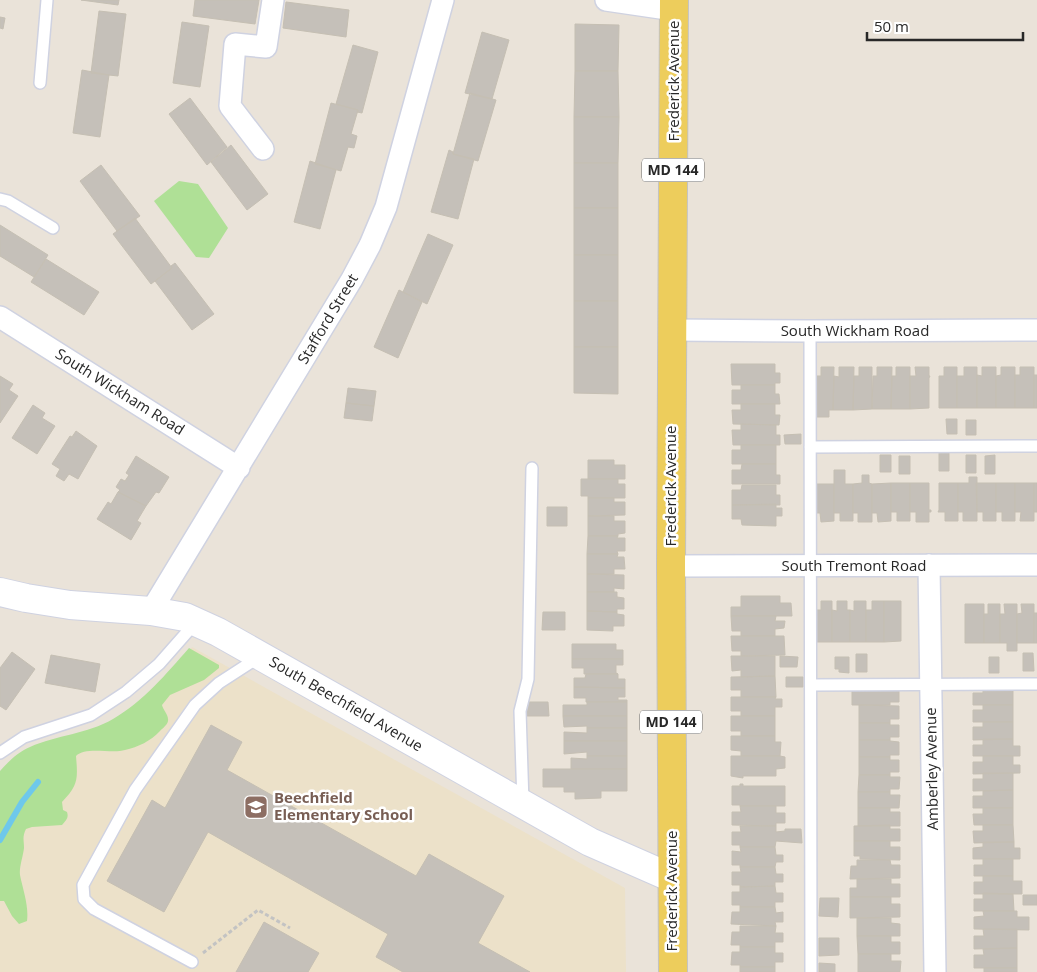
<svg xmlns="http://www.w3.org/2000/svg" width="1037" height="972" font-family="'Open Sans',sans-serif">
  <rect width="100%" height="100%" fill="#eae3d9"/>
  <path fill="#ece1c9" d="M192,647L625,888L626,972H0V869L67,745L143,715Z"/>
  <path fill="#afe096" d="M179,181L198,184L228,228L209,258L196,257L154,201Z
    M189,648L219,665V668L204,680L170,695L162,705C163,710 168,714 168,719C169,724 163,728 160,731C151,741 138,747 125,750C112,754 85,746 76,756C78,780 78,785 62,802L63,810L67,812C69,818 66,820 62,825L32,827L26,829C22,837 24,840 24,848C23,857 19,867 20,875C23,890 29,906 27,921L19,924L12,916L4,901H0V771C8,762 18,752 30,747C57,735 87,734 113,719C144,701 166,674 189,648Z"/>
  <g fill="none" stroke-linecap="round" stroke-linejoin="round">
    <path stroke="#6ec8eb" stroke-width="6" d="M0,840L22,802L38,782"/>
  </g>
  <path fill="#c5c0b9" stroke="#c5bfb3" d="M81,0H119L118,5Z
    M195,0H259L255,24L193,16Z
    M286,2L349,10L346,37L283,28Z
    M99,11L126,14L118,76L91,73Z
    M0,17L5,18L3,29L0,28Z
    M182,22L209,26L200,87L173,83Z
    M575,24L619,25L618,71H575Z
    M482,32L509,40L492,99L465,93Z
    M353,45L378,52L362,113L357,112L358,110L336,104Z
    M82,70L109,75L100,137L73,133Z
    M575,71H618L619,117H574Z
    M470,93L496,100L478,161L453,154Z
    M190,98L227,147L207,165L169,114Z
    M331,103L358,110L351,134L357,136L354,148L348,147L341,171L315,164Z
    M574,117H619L618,163H574Z
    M231,145L268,194L247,210L211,162Z
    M449,150L453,152V154L474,159L458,219L431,212Z
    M310,161L336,170L320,229L294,222Z
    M574,163H618V208H574Z
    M101,165L140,216L117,231L80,181Z
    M574,208H618V255H574Z
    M135,218L172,268L151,284L113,234Z
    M0,225L48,255L34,277L0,256Z
    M428,234L453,245L427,304L403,292Z
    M574,255H618V301H574Z
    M46,259L99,292L84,315L31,282Z
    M175,263L214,314L192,330L155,281L172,268L171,266Z
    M399,290L422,302L398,358L374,347Z
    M574,301H618V347H574Z
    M574,347H618V394L574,393Z
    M731,364H775V373H780V383H775V385H732Z
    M821,367H834L833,410H829V417H814V376H821Z
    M839,367H854L853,410H833L834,376L839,377Z
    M859,367H872V409L853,410L854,376H859Z
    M877,367H892L891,409H872L873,376H877Z
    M896,367H910V409H891L892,376H896Z
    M915,367H929V376H930L929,378V408L910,409V376H916Z
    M944,367H957V408H939V376H944Z
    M964,367H977V408H957V376H964Z
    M982,367H996V408H977V375L982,376Z
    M1001,367H1015V408H996V376L1001,375Z
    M1020,367H1034V408H1015V375H1020Z
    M1034,375H1037V408H1034Z
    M0,376L13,384L9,390L18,396L0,423Z
    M741,385H775V394H779L780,404H732V390H741Z
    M348,388L376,391L374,406L346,403Z
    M346,403L374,406L372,421L344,418Z
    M741,404H775V415H780L779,425L733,424L732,410H741Z
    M33,405L45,413L42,418L55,426L37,454L12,438Z
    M946,419H957V434H947Z
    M966,420H976V435H966Z
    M741,424L776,425V435H780V445H733L732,430H741Z
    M76,431L97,446L78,479L69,474L64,481L56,476L60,469L52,464L70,436L72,437Z
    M801,434V444H785L784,435Z
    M741,445H776V464H732V450H741Z
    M939,453H949V471H939Z
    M880,455H891V472H880Z
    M966,455H976V473H966Z
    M995,455V474H985V456Z
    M136,456L169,477L159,493L156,492L146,506L118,492L120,490L116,487L121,479L125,481L129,475L126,473Z
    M899,456H910V474H899Z
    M588,460H614V465H625V479H588Z
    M742,464H776V475H780V484H732V470H741Z
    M834,470H845V484H853V521H840V513H834Z
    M862,475H869V483L872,484V522H858V513H853V484L862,483Z
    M969,477H977V521H963V512H958V483H969Z
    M581,479H618V484H625V498H588V496H581Z
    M891,483V521L878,522L877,513H872V484Z
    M891,483H910V521H897V512H891Z
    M910,483H929V510H931V512H929V522H916V512H910Z
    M939,483H958V521H945V512H938L939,510Z
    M976,483H996V521H983V512H977Z
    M996,483H1015V521H1002V512H996Z
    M1015,483H1034V521H1020L1021,512H1015Z
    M1034,483H1037V512H1034Z
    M815,484H834V521L821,522L820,513H815Z
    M742,485H776V495H780V505H732V490H741Z
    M118,492L146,506L137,521L141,523L131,540L97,519L108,502L111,504Z
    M588,498H614V502H625V515L588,516Z
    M776,504V508H782V516H776V526L742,525L741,519H732V505Z
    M547,507H567V526H547Z
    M588,516H614V521H625V533L618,534V536H588Z
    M588,536H618L617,538H625V551H617L618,554H587Z
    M587,554H618L617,557H624L625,569H614V574H587Z
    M587,574L624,575V589L614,588V592H587Z
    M587,592H617V597L624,598V609H617V612L587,611Z
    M741,596H780V603H791L792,616H731V607H741Z
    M821,601H832V642H815V610H821Z
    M837,601H847V610H850V642H832V610L837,611Z
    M854,601H866V642H850V610L854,611Z
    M872,601H884V642H866V610H872Z
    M884,601H901V641L884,642Z
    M965,604H984V643H965Z
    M988,604H1000V643H984V614H988Z
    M1004,604H1017V651H1007V643H1000V614H1005Z
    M1021,604H1034V643H1017V614L1022,613Z
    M587,611L617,612V614L624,615V626H613V631L587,630Z
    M543,612H565V630H542Z
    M1034,613H1037V643H1034Z
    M731,616H776L775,621H785L784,628L775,629V636H741V631H732Z
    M731,636H784L785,655L741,656V651H732Z
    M572,644H616V650H623V659H572Z
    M12,652L35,669L6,710L0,706V668Z
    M1023,653H1033L1034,671H1023Z
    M856,654H867V672H856Z
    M51,655L100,664L95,692L45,683Z
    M731,656H775V676L741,677V670L732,671Z
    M780,656L798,657L797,667H780Z
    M835,657H849V673L839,672V669H835Z
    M989,657H999V673H989Z
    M572,659H623V665H616V673L618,674H584V668H572Z
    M586,674H618V679H625V688L574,687V678H585Z
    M775,676L776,697H741V690H731V677Z
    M786,677H803V687H786Z
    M574,687L625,688V697H618V700H627V702H586V698H574Z
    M983,688H1013V705H973V693H983Z
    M852,689H899V702H890V705H852Z
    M731,697H776L775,699H782V707H775V716H741V711H731Z
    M527,702H548L549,716H526Z
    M587,702H627V716H563V705H587Z
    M859,705L899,706V719H890V723H859Z
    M983,705H1013V722H973V710H983Z
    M563,716H627V728H587V726L564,727Z
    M731,716H775V736H741V731H731Z
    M983,722H1013V739L973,740V727H983Z
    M859,723H890V725H899V737H890V740H859Z
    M211,725L242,742L227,770L416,876L429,854L504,896L478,943L530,972H403L376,957L388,934L208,832L164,912L107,881L152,800L165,808Z
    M587,728H627V741H564V732L587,733Z
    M731,736H775V742H781L780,756H741V751L731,750Z
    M983,739H1013V746H1020V756H973V745H983Z
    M859,740H890V741L899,742V755H890V757H859Z
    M564,741H627V756H587V752L564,754Z
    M587,756H627V769H571V758L587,759Z
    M731,756H780L785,757V768L776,769V776H743V778L731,776Z
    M983,756H1013V765H1020V773L973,774V762H983Z
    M859,757H890V760H899V772H890V775H859Z
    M543,769H627V791H601V798L575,799V792H564V787H543Z
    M983,773H1013V790L973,791V779H983Z
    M859,775H890V777H900L899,789H890V792H858Z
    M740,784H743V786H785V806H740V805H732V786H740Z
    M1013,790V808H973V796H983V791Z
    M858,792H890V795H900L899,808H858Z
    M740,806H776V813H785V823H776V826L732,825V812H741Z
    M858,808H890V812H900V826H858Z
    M983,808H1013V825H974L973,814H983Z
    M890,825V829H900V841H854V826Z
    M983,825H1013L1014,842L974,843L973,831H983Z
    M740,826H776V832L785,831V829H801L802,843L776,841L775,847H740V845H732V832H741Z
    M854,841H890V847H900V860L860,859V856H854Z
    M983,842H1014V848H1020V859H973V848L983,847Z
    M740,847H775L776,855H783V862H776L775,867H740V865H732V851L741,852Z
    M983,859H1013V876H974V865H983Z
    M857,860H890L891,865H900V878L850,879L851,866H857Z
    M740,867H775L776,874H783V882H775V886L740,887V885H732V872H741Z
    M983,876H1013V881H1022V894H974V882H983Z
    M857,879H891V884H900V897H850V888H857Z
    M775,886L776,893H783V902H775V907H740V905H732V892H740V887Z
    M983,893L1013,894L1014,911H974V899H983Z
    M1023,895H1037V905H1023Z
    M850,897H891V904H900V917L850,918Z
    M820,898H839L838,917L819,916Z
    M740,907H775L776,913L783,912V922H775L776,926L731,924L732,912H740Z
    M983,911H1017V917H1029V930L974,929V917L984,916Z
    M857,918H891V923L900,924V936H857Z
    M264,922L319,953L308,972H236Z
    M740,926H776L775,933H783V942H775V947H740V945H731L732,932H740Z
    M983,929H1017V948L974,949V936H984Z
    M857,936H891V942H900V954H858Z
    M819,938H839V955L819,956Z
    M740,947H775V953H783V962H775V967H740V965H731L732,952H740Z
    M1017,948V968H974V955H984L983,949Z
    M858,954H891V961H901L900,972H858Z
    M819,963L835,964V972H819Z
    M740,967H775V972H740Z
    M984,968H1017V972H984Z"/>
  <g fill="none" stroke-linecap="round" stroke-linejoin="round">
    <g stroke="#cfd2e1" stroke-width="14">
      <path id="lane" d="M40,83L47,0
        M0,199L8,201L53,228
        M810,331L811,972
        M810,447L1037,446
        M811,685L1037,684
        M0,753L24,737L91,715L126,692L159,664L196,622
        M523,803L520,711L528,679L532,468
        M192,962L94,909L84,899L83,885L135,790L195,705L219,683L259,657"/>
    </g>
    <g stroke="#cfd2e1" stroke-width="24">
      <path id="street" d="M606,0L674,10
        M263,149L230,106L235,44L266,47L273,0
        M0,317L239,468
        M672,330L810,331L1037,330
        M929,565L935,972
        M671,566L1037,565
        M151,611L352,279L370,245L386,207L443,0"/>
    </g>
    <g stroke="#cfd2e1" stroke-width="30">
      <path id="secondary" d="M0,592L26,598L70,605L151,611L185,617L218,632L590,842L672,878"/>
    </g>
    <g stroke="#c3c3c3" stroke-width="30">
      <path id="primary" d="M673,972L671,566L674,0"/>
    </g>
    <path stroke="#c3c3c3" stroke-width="3" stroke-dasharray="4 2.5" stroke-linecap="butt" d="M203,953L258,910L290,928"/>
    <use href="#lane" stroke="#fff" stroke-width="11"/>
    <use href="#street" stroke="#fff" stroke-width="21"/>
    <use href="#secondary" stroke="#fff" stroke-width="28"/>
    <use href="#primary" stroke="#edcd5c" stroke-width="28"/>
  </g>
  <defs>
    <g id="school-square" transform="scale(1.25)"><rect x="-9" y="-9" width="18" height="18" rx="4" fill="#8d6e63" stroke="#fff"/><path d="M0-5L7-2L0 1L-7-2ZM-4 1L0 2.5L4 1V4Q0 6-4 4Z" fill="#fff"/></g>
  </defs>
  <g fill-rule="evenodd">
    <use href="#school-square" x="256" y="807"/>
  </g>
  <g text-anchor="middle" stroke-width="5" stroke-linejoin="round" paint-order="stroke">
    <g fill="#fff" stroke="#686868" stroke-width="1">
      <rect x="642" y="158.5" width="62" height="23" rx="4"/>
      <rect x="640" y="710.5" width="62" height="23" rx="4"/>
    </g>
    <g font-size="14" font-weight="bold" fill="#282828">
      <text x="673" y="175">MD 144</text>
      <text x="671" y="727">MD 144</text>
    </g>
    <g font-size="15" fill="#282828" stroke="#fff">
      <text transform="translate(674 81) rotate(-90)" y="5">Frederick Avenue</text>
      <text transform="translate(328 319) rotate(-59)" y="5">Stafford Street</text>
      <text x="855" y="336">South Wickham Road</text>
      <text transform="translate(120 392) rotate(32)" y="5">South Wickham Road</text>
      <text transform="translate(671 486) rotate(-90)" y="5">Frederick Avenue</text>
      <text x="854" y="571">South Tremont Road</text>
      <text transform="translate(346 704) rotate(30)" y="5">South Beechfield Avenue</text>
      <text transform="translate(932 769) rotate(-91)" y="5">Amberley Avenue</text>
      <text transform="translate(672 891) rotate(-90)" y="5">Frederick Avenue</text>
    </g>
    <g font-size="15" font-weight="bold" fill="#785e54" stroke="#fff" text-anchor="start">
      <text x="274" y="803">Beechfield<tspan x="274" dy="17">Elementary School</tspan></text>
    </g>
  </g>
  <path d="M867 32v8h156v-8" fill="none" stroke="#282828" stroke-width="2.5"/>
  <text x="874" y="32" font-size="15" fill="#282828" stroke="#ffffff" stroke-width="4" paint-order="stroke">50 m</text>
</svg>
